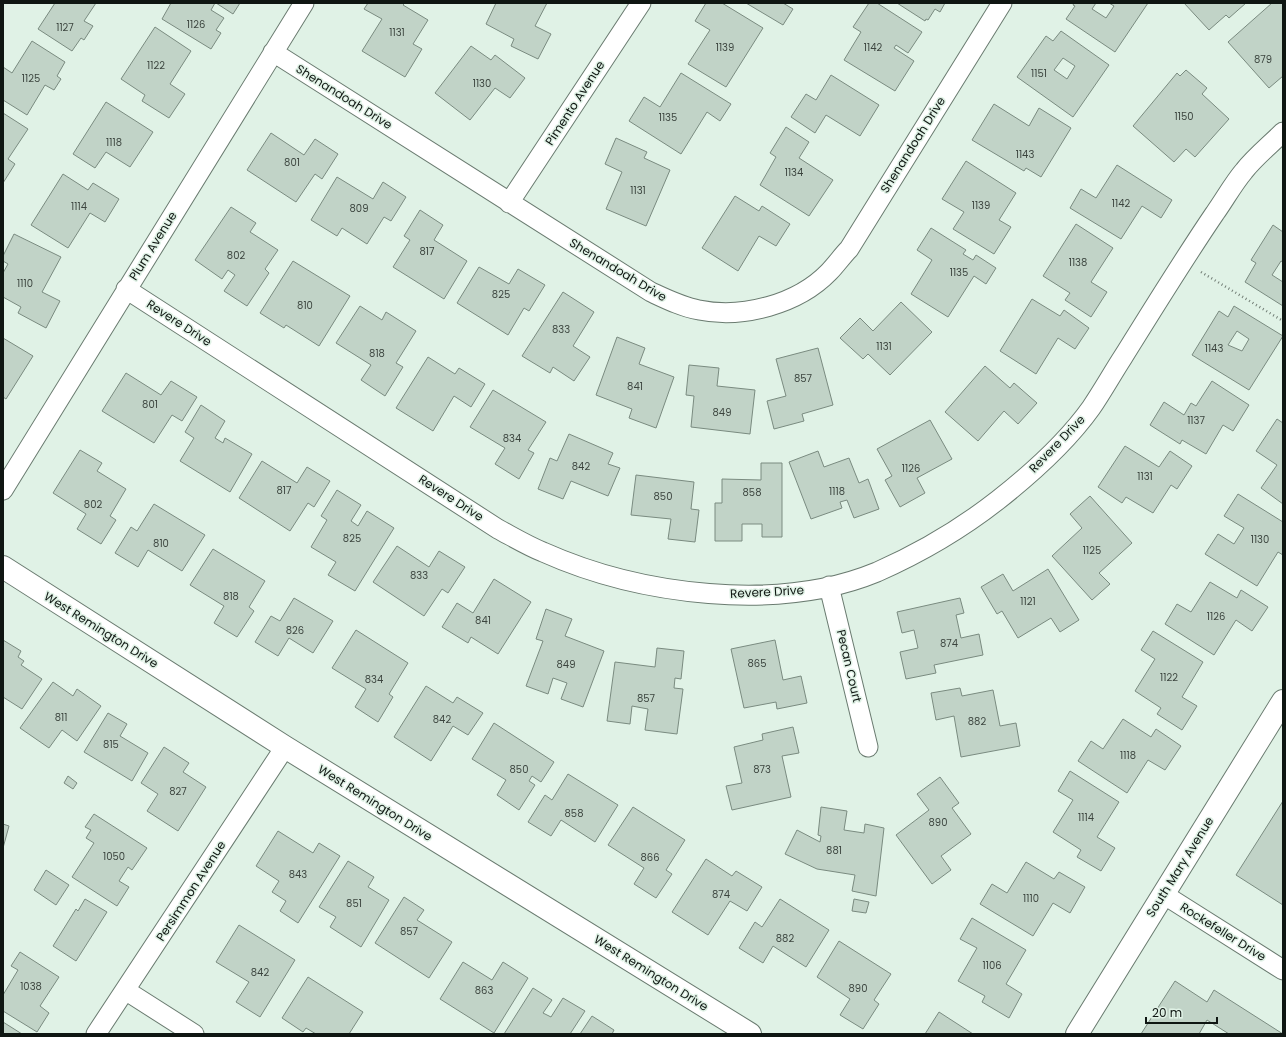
<svg xmlns="http://www.w3.org/2000/svg" width="1286" height="1037" font-family="Poppins,sans-serif">
  <rect width="100%" height="100%" fill="#e0f2e6"/>
  <path fill="#c1d3c7" stroke="#7a8b80" fill-rule="evenodd" d="M55,3H96L84,21L93,26L84,40L81,38L72,51L38,29Z
    M171,3H215L211,10L224,18L216,30L221,33L211,49L162,19Z
    M216,3H240L233,14Z
    M368,3H405L403,5L428,20L413,44L422,49L405,77L362,51L382,19L364,9Z
    M496,3H547L535,26L551,34L538,59L511,46L514,39L486,24Z
    M706,3H722L763,28L726,87L688,64L710,30L695,21Z
    M746,3H783L793,9L783,25Z
    M869,3H877L922,32L908,53L896,45L894,48L914,61L895,91L844,60L861,32L853,27Z
    M897,3H945L940,12L935,9L928,20L926,19L925,21Z
    M1074,3H1096L1092,9L1106,18L1114,6L1109,3H1148L1115,52L1066,19L1075,6L1073,5Z
    M1184,3H1246L1229,18L1226,15L1209,30Z
    M1272,3H1283V76L1269,88L1228,42Z
    M155,27L191,51L170,84L185,94L169,118L142,101L145,95L121,79Z
    M1061,31L1109,65L1073,117L1017,77L1046,36L1053,41ZM1063,58L1075,66L1067,79L1054,70Z
    M32,41L65,62L57,76L61,79L54,90L45,85L27,115L3,100V67L12,73Z
    M471,46L491,60L495,55L525,78L510,98L495,88L470,120L435,93Z
    M1186,70L1207,88L1202,94L1229,119L1195,157L1186,149L1174,162L1133,126L1177,73L1180,76Z
    M681,73L731,104L720,121L707,112L681,154L629,121L644,97L660,107Z
    M831,75L879,105L860,136L826,115L815,133L791,117L806,94L816,100Z
    M106,102L153,132L130,167L106,152L95,168L73,154Z
    M994,104L1029,126L1039,108L1071,128L1041,177L1026,168L1024,171L972,140Z
    M3,113L28,129L8,159L15,164L3,183Z
    M786,127L809,142L799,158L833,180L809,216L760,185L776,157L770,153Z
    M271,133L304,155L315,139L338,154L322,179L315,174L296,202L247,170Z
    M616,138L647,152L644,158L670,170L646,226L606,209L622,172L605,164Z
    M966,161L1016,193L999,220L1011,227L994,254L953,229L964,212L942,199Z
    M1117,165L1172,200L1161,218L1142,206L1121,239L1070,208L1081,189L1096,198Z
    M63,174L88,190L93,183L119,199L105,222L90,213L68,248L31,225Z
    M337,177L373,199L383,182L406,197L391,221L384,217L367,244L342,228L337,236L311,220Z
    M735,196L759,211L762,206L790,224L776,246L759,236L738,271L702,248Z
    M231,207L256,223L250,232L278,250L265,269L269,273L247,306L224,291L235,275L228,270L222,279L195,260Z
    M420,210L443,225L434,240L467,261L444,299L393,267L410,240L404,236Z
    M1076,224L1113,248L1091,282L1107,292L1091,317L1065,300L1070,293L1043,276Z
    M1273,225L1283,232V262L1281,261L1272,275L1283,282V306L1245,282L1256,263L1251,260Z
    M931,228L966,250L963,254L973,260L976,255L996,268L986,284L974,276L948,317L911,294L932,260L917,250Z
    M14,234L61,257L42,292L60,301L46,328L18,313L21,307L3,297V273L8,264L3,261V256Z
    M293,261L350,296L319,346L286,325L284,328L260,313Z
    M479,267L509,284L518,269L545,285L529,311L524,308L508,335L457,303Z
    M563,292L594,312L573,346L590,357L574,381L553,367L550,373L522,356Z
    M1032,299L1060,316L1064,310L1089,328L1075,349L1058,338L1036,374L1000,351Z
    M901,302L932,332L890,375L868,354L863,359L840,338L860,318L873,331Z
    M360,306L382,320L386,312L416,331L396,363L403,367L385,396L361,380L371,365L336,343Z
    M1234,306L1283,336L1249,390L1192,355L1219,311L1228,317ZM1237,331L1249,339L1242,351L1228,345Z
    M617,337L645,348L639,364L674,377L656,428L629,418L632,409L596,395Z
    M3,338L33,356L6,399L3,397Z
    M818,348L833,405L802,414L804,421L774,429L767,401L786,396L776,359Z
    M428,357L455,374L459,368L485,384L471,407L454,396L433,431L396,408Z
    M689,365L719,368L717,386L755,390L750,434L691,427L694,396L686,395Z
    M985,366L1010,388L1014,383L1037,403L1018,424L1004,411L978,441L945,412Z
    M126,373L161,395L171,381L197,397L182,421L172,415L154,443L102,411Z
    M1212,381L1249,405L1233,431L1223,425L1206,454L1182,440L1180,444L1150,425L1164,402L1184,415L1191,403L1196,406Z
    M493,390L546,422L528,450L534,453L519,479L495,464L505,448L470,427Z
    M201,405L225,421L215,438L223,443L225,438L252,454L230,492L180,461L194,438L185,432Z
    M1277,419L1283,423V504L1261,488L1277,465L1256,451Z
    M930,420L952,459L917,478L925,493L900,507L885,480L892,476L877,449Z
    M569,434L613,453L608,464L620,468L608,496L571,481L563,499L538,489L550,458L557,461Z
    M1125,446L1159,467L1170,451L1192,466L1177,489L1171,485L1153,513L1126,497L1122,503L1098,487Z
    M80,450L102,463L97,471L126,489L110,516L116,520L101,544L77,529L86,514L53,493Z
    M818,451L824,467L849,458L859,483L868,479L879,509L854,518L847,500L840,502L842,508L811,519L789,462Z
    M262,461L297,483L307,467L330,481L314,507L308,503L290,531L239,498Z
    M761,463H782V537H762V524H742V541H715V503H722V479L761,480Z
    M636,475L694,482L691,509L699,510L695,542L668,539L671,519L631,515Z
    M337,490L361,505L351,521L358,526L367,511L394,528L355,591L328,575L336,562L311,547L327,520L321,516Z
    M1238,494L1283,522V555L1278,552L1257,586L1205,554L1218,534L1234,544L1244,528L1224,516Z
    M1090,496L1132,543L1099,573L1110,584L1092,600L1052,556L1082,528L1070,514Z
    M154,504L205,535L182,571L148,550L138,567L115,553L131,527L137,531Z
    M397,546L429,567L439,551L465,567L448,593L442,589L424,616L373,582Z
    M213,549L265,581L249,607L254,611L237,637L214,623L224,606L190,585Z
    M1048,569L1079,620L1060,632L1051,618L1018,638L1002,611L997,614L981,587L1003,574L1013,591Z
    M494,579L531,602L498,654L471,637L468,643L442,627L457,603L473,613Z
    M1210,582L1237,598L1241,590L1268,607L1252,631L1236,620L1214,655L1165,624L1177,604L1191,612Z
    M294,598L333,621L313,653L289,638L278,656L255,642L271,616L280,621Z
    M960,598L964,613L956,615L961,638L979,634L983,655L934,665L936,673L906,679L900,652L918,648L914,630L902,633L897,612Z
    M546,609L572,619L565,636L604,651L583,707L561,699L567,683L553,678L548,694L526,686L543,641L536,639Z
    M356,630L408,663L389,694L393,697L378,722L355,707L366,689L332,668Z
    M1153,631L1203,662L1182,697L1197,706L1182,730L1157,714L1161,708L1135,691L1155,659L1141,650Z
    M3,640L21,651L18,657L24,661L21,665L42,679L22,709L3,697Z
    M775,640L783,680L801,676L807,703L777,709L776,702L744,708L731,649Z
    M657,648L684,651L681,679L675,678L674,688L683,689L677,734L645,730L648,709L632,706L630,724L607,721L615,662L655,667Z
    M53,682L73,696L77,689L101,706L77,741L62,730L49,748L20,728Z
    M426,686L453,703L457,697L483,713L468,735L453,726L431,761L394,737Z
    M960,688L962,696L993,690L1000,726L1016,723L1020,746L961,757L954,716L936,720L931,693Z
    M108,713L127,724L120,736L148,753L132,781L84,752Z
    M1123,719L1151,737L1156,729L1181,746L1165,770L1148,760L1127,793L1078,761L1091,741L1103,749Z
    M494,723L554,762L541,782L532,776L529,781L535,785L519,810L497,795L506,780L472,759Z
    M793,727L799,753L782,756L791,797L732,810L726,786L742,783L734,747L763,740L762,734Z
    M164,747L189,763L183,772L206,787L178,831L147,811L158,794L141,783Z
    M1070,771L1119,802L1097,837L1115,848L1101,871L1077,857L1081,850L1053,832L1073,800L1058,791Z
    M568,774L618,805L595,842L561,820L551,836L528,822L545,795L552,800Z
    M68,776L77,783L73,789L64,783Z
    M940,777L959,803L952,808L971,834L941,856L951,870L932,884L896,835L929,810L917,794Z
    M1283,801V905L1236,875Z
    M633,807L685,840L666,870L672,874L656,898L634,884L644,868L608,845Z
    M821,807L847,811L844,830L864,833L865,824L884,828L876,896L852,891L855,875L817,869L785,854L797,830L820,842L821,836L818,835Z
    M94,814L147,848L132,870L128,867L119,881L129,887L117,906L72,877L94,843L86,838L91,830L85,827Z
    M3,824L9,826L3,848Z
    M278,831L313,853L319,843L340,856L298,923L280,911L286,901L272,892L279,881L256,866Z
    M706,859L732,876L736,871L762,887L747,911L730,901L708,935L672,912Z
    M348,861L374,877L368,887L389,900L361,947L330,927L336,917L319,907Z
    M1026,862L1054,879L1059,872L1085,887L1070,913L1053,903L1033,936L980,904L992,884L1007,893Z
    M46,870L69,885L56,905L34,890Z
    M404,897L424,910L417,920L452,942L429,978L375,943Z
    M85,899L107,912L76,961L53,946L76,909L78,911Z
    M780,899L829,930L806,967L773,946L763,963L739,948L755,922L762,927Z
    M854,899L869,902L866,913L852,911Z
    M972,918L1026,950L1006,984L1022,994L1009,1018L982,1002L985,996L958,981L977,948L960,939Z
    M239,925L295,960L260,1017L236,1002L249,982L216,962Z
    M839,941L891,974L874,1000L879,1004L863,1029L840,1015L850,999L817,977Z
    M20,952L59,977L40,1006L49,1013L37,1032L3,1011V995L18,970L11,966Z
    M463,962L492,980L503,962L528,978L494,1033L440,999Z
    M308,977L363,1012L349,1034H316L306,1028L303,1032L282,1018Z
    M1175,981L1207,1002L1214,990L1283,1034H1229L1207,1020L1199,1034H1141Z
    M533,988L552,1000L543,1013L551,1017L563,998L585,1011L570,1034H504Z
    M939,1012L973,1034H925Z
    M592,1016L614,1030L612,1034H580Z
    M3,1022L22,1034H3Z"/>
  <g fill="none" stroke-linecap="round" stroke-linejoin="round">
    <g stroke="#6a7b70" stroke-width="21">
      <path id="minor" d="M273,52L651,292C666,299 682,307 699,310C743,319 798,304 829,272C836,265 842,256 849,249L1002,3
        M509,203L641,3
        M126,289L498,529C513,537 528,546 543,552C639,595 778,613 877,572C920,553 961,529 998,500C1031,474 1066,443 1091,408C1102,392 1112,374 1123,357C1153,309 1183,260 1215,213C1225,199 1233,184 1244,171C1255,157 1270,145 1283,132
        M3,490L304,3
        M829,586L868,747
        M1163,894L1283,970
        M125,990L194,1034
        M96,1034L285,747"/>
    </g>
    <g stroke="#6a7b70" stroke-width="24">
      <path id="tertiary" d="M3,567L285,747L750,1034"/>
    </g>
    <g stroke="#6a7b70" stroke-width="24">
      <path id="secondary" d="M1077,1034L1283,701"/>
    </g>
    <path stroke="#727e76" stroke-width="2.5" stroke-dasharray="1 3" stroke-linecap="butt" d="M1201,272L1283,321"/>
    <use href="#minor" stroke="#fff" stroke-width="19"/>
    <use href="#tertiary" stroke="#fff" stroke-width="22"/>
    <use href="#secondary" stroke="#fff" stroke-width="22"/>
  </g>
  <g text-anchor="middle" stroke-width="3" stroke-linejoin="round" paint-order="stroke">
    <g font-size="10" fill="#3c453f">
      <text x="196" y="28">1126</text>
      <text x="65" y="31">1127</text>
      <text x="397" y="36">1131</text>
      <text x="725" y="51">1139</text>
      <text x="873" y="51">1142</text>
      <text x="1263" y="63">879</text>
      <text x="156" y="69">1122</text>
      <text x="1039" y="77">1151</text>
      <text x="31" y="82">1125</text>
      <text x="482" y="87">1130</text>
      <text x="1184" y="120">1150</text>
      <text x="668" y="121">1135</text>
      <text x="114" y="146">1118</text>
      <text x="1025" y="158">1143</text>
      <text x="292" y="166">801</text>
      <text x="794" y="176">1134</text>
      <text x="638" y="194">1131</text>
      <text x="1121" y="207">1142</text>
      <text x="981" y="209">1139</text>
      <text x="79" y="210">1114</text>
      <text x="359" y="212">809</text>
      <text x="427" y="255">817</text>
      <text x="236" y="259">802</text>
      <text x="1078" y="266">1138</text>
      <text x="959" y="276">1135</text>
      <text x="25" y="287">1110</text>
      <text x="501" y="298">825</text>
      <text x="305" y="309">810</text>
      <text x="561" y="333">833</text>
      <text x="884" y="350">1131</text>
      <text x="1214" y="352">1143</text>
      <text x="377" y="357">818</text>
      <text x="803" y="382">857</text>
      <text x="635" y="390">841</text>
      <text x="150" y="408">801</text>
      <text x="722" y="416">849</text>
      <text x="1196" y="424">1137</text>
      <text x="512" y="442">834</text>
      <text x="581" y="470">842</text>
      <text x="911" y="472">1126</text>
      <text x="1145" y="480">1131</text>
      <text x="284" y="494">817</text>
      <text x="837" y="495">1118</text>
      <text x="752" y="496">858</text>
      <text x="663" y="500">850</text>
      <text x="93" y="508">802</text>
      <text x="352" y="542">825</text>
      <text x="1260" y="543">1130</text>
      <text x="161" y="547">810</text>
      <text x="1092" y="554">1125</text>
      <text x="419" y="579">833</text>
      <text x="231" y="600">818</text>
      <text x="1028" y="605">1121</text>
      <text x="1216" y="620">1126</text>
      <text x="483" y="624">841</text>
      <text x="295" y="634">826</text>
      <text x="949" y="647">874</text>
      <text x="757" y="667">865</text>
      <text x="566" y="668">849</text>
      <text x="1169" y="681">1122</text>
      <text x="374" y="683">834</text>
      <text x="646" y="702">857</text>
      <text x="61" y="721">811</text>
      <text x="442" y="723">842</text>
      <text x="977" y="725">882</text>
      <text x="111" y="748">815</text>
      <text x="1128" y="759">1118</text>
      <text x="519" y="773">850</text>
      <text x="762" y="773">873</text>
      <text x="178" y="795">827</text>
      <text x="574" y="817">858</text>
      <text x="1086" y="821">1114</text>
      <text x="938" y="826">890</text>
      <text x="834" y="854">881</text>
      <text x="114" y="860">1050</text>
      <text x="650" y="861">866</text>
      <text x="298" y="878">843</text>
      <text x="721" y="898">874</text>
      <text x="1031" y="902">1110</text>
      <text x="354" y="907">851</text>
      <text x="409" y="935">857</text>
      <text x="785" y="942">882</text>
      <text x="992" y="969">1106</text>
      <text x="260" y="976">842</text>
      <text x="31" y="990">1038</text>
      <text x="858" y="992">890</text>
      <text x="484" y="994">863</text>
    </g>
    <g font-size="12" fill="#0f1612" stroke="#e0f2e6">
      <text transform="translate(344 97) rotate(32)" y="4">Shenandoah Drive</text>
      <text transform="translate(575 103) rotate(-57)" y="4">Pimento Avenue</text>
      <text transform="translate(913 145) rotate(-58)" y="4">Shenandoah Drive</text>
      <text transform="translate(153 246) rotate(-58)" y="4">Plum Avenue</text>
      <text transform="translate(618 270) rotate(31)" y="4">Shenandoah Drive</text>
      <text transform="translate(179 323) rotate(33)" y="4">Revere Drive</text>
      <text transform="translate(1057 444) rotate(-46)" y="4">Revere Drive</text>
      <text transform="translate(451 498) rotate(33)" y="4">Revere Drive</text>
      <text transform="translate(767 592) rotate(-3)" y="4">Revere Drive</text>
      <text transform="translate(101 630) rotate(32)" y="4">West Remington Drive</text>
      <text transform="translate(849 666) rotate(77)" y="4">Pecan Court</text>
      <text transform="translate(375 803) rotate(32)" y="4">West Remington Drive</text>
      <text transform="translate(1180 867) rotate(-58)" y="4">South Mary Avenue</text>
      <text transform="translate(191 891) rotate(-57)" y="4">Persimmon Avenue</text>
      <text transform="translate(1223 932) rotate(32)" y="4">Rockefeller Drive</text>
      <text transform="translate(651 973) rotate(32)" y="4">West Remington Drive</text>
    </g>
  </g>
  <rect width="1286" height="1037" fill="none" stroke="#0f1612" stroke-width="8"/>
  <path d="M1146 1017v6h71v-6" fill="none" stroke="#0f1612" stroke-width="2"/>
  <text x="1152" y="1017" font-size="12" fill="#0f1612" stroke="#e0f2e6" stroke-width="3" paint-order="stroke">20 m</text>
</svg>
